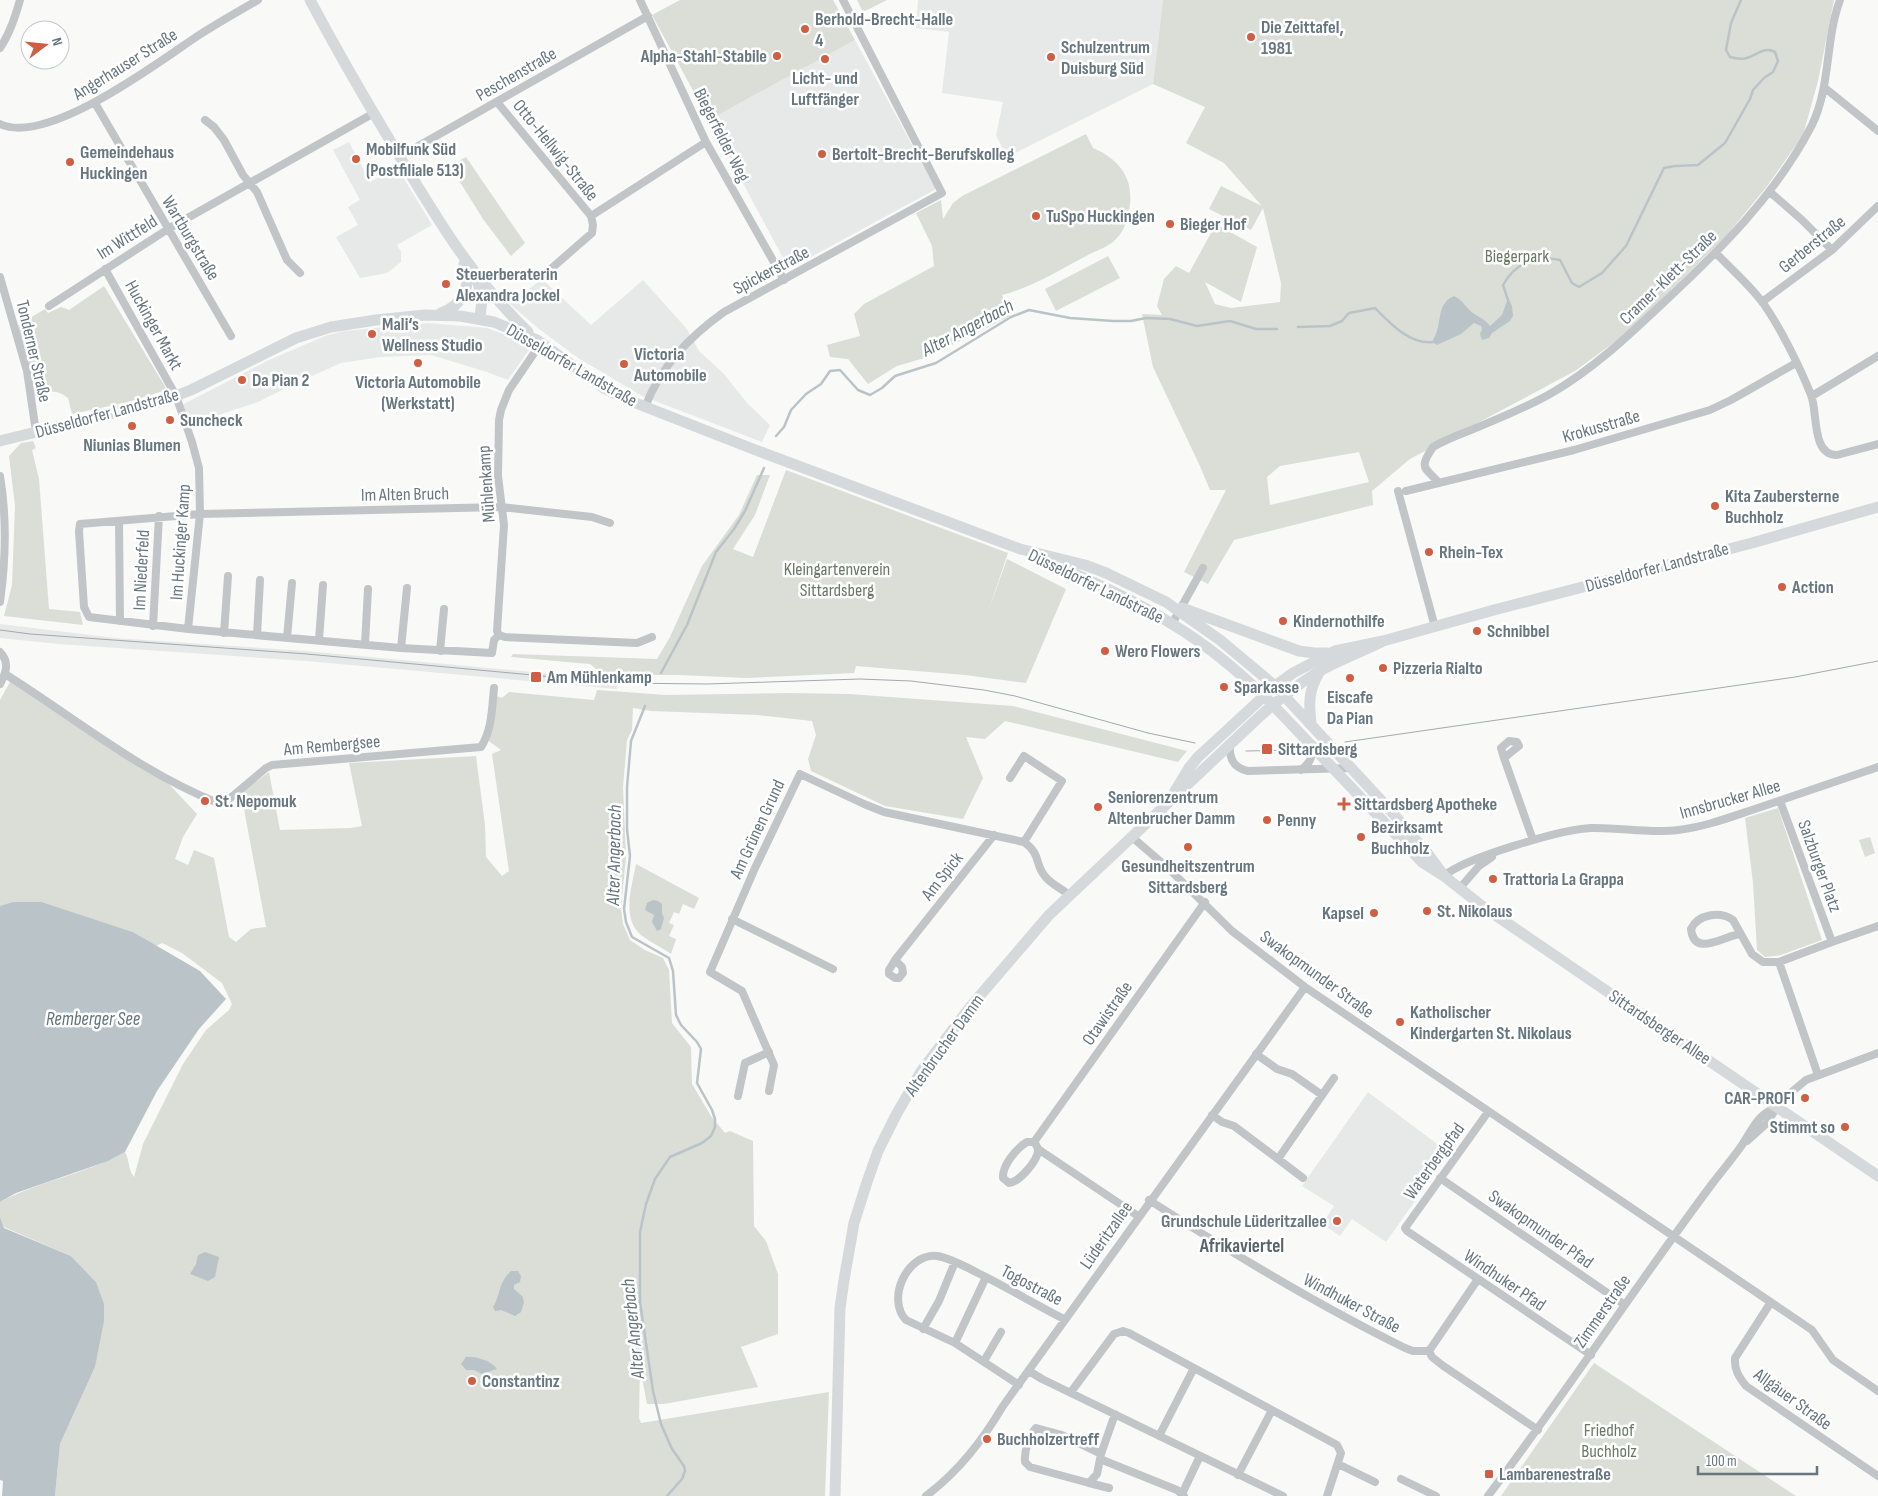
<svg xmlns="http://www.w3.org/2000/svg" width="1878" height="1496" font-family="'Sofia Sans Condensed',sans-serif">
  <rect width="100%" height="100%" fill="#f9f9f8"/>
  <path fill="#e7e8e8" d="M918,0H1163L1153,84L1007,157L996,135L1003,102L942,93L949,32L916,28Z
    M855,40L936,189L789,269L709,120Z
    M349,142L370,182L397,167L432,225L397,245L401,252V262L387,273L360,278L336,237L358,225L348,207L360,200L333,150Z
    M542,279L591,325L643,280L687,329L699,351L723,373L748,404L770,425L762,442L642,396L578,358L539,329L510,304Z
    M429,323L487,328L517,339L531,347L508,380L487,372L431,355L380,357L341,363L294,384L258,402L206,419L182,422L178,407L269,360L325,336L344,331Z
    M0,624L115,638L306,651L618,680L617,689L306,661L58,644L0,638Z
    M1368,1092L1449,1153L1386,1242L1352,1219L1340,1236L1322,1224L1334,1206L1302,1186Z"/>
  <path fill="#daded7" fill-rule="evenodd" d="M680,0H833L855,40L709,120L652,15Z
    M857,0H887L863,12Z
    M1163,0H1834L1818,81L1803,135L1768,185L1727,235L1627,333L1575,371L1410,459L1372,491L1373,505L1234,540L1208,584L1184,572L1226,490H1210L1199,464L1153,367L1142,314L1162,315L1157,306L1164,279L1176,266L1189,273L1216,224L1257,247L1241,302L1205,282L1215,304L1231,308L1280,302L1281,283L1263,208L1251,230L1209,209L1221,186L1262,206L1224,163L1186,143L1205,107L1153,84ZM1359,452L1369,482L1270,505L1267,477L1280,466Z
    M1086,134L1093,148C1121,160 1135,180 1129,211C1127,222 1124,231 1116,239C1110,246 1098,250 1090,254C1061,269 1033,287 1002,295L1010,316L928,357L897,366L868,384L848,359L830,357L827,345L860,336L854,314L864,304L934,266L932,246L916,213L941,200L943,219L953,203L962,196Z
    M466,157L525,243L511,256L483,219L450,166Z
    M1108,256L1120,278L1056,311L1045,289Z
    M104,286L166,388L163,391L128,402L72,414L68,398C55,388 50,392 35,396L18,325L45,309L48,313L61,307L69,310Z
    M33,441L36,448L32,450L39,479L49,609L80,612L83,625L4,616L12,585L15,506L9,456L21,443Z
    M786,470L1008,553L988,612L1007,559L1066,589L1026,683L965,675L856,666L854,673L747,678L679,675H603L590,664L511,657L513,654L657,659L670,637L702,566L739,515L757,475H770L755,515L733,549L753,557Z
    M11,680L166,781L197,814L183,837L175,859L188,865L194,850L214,858L229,937L236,942L251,929L266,927L241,793L269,772L280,830L351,828L362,826L349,763L476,756L485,825L486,857L502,876L509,871L492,754L501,750L486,739L493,695L502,698L509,692L594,700L597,690L666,695L787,693L849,694L1013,706L1187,751L1178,762L1005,721L985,739L966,737L983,778L963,819L885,806L811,771L808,759L816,735L812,721L757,715L651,711L633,708L632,730L627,740L623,787L626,857L621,908L623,924L630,940L645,950L663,958L669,970L672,1023L691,1047L692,1084L711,1116L725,1133L730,1131L753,1141L754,1226L766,1241L778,1274V1334L741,1347L758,1387L664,1404H647L640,1368L639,1418L641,1423L829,1392L825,1496H55L60,1444L95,1367L96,1282L71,1256L4,1227L0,1217V1202C40,1181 85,1174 125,1152C130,1161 128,1170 134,1177L143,1144L183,1064L206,1030L229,1010L232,1004L222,983L182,953L162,943L156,946L133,932L42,902L0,906V700Z
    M1778,808L1822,940L1781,955L1765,957L1757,950L1753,883L1745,818Z
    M1870,837L1875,853L1865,857L1859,840Z
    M636,864L699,898L694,909L683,904L679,914L674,912L669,923L674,925L669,936L676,939L671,954C661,947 650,942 641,935C621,918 632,886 636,864Z
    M1594,1363L1796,1496H1501Z"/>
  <path fill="#bac4c8" d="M1454,296C1463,300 1466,308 1473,313C1480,318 1485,319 1490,326L1502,315L1508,298L1512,306L1513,316L1510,321L1492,333L1489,338L1482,340L1480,334L1482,329L1481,326L1474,323L1461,334L1437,345L1432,342C1434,338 1437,332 1438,327C1441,314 1440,302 1454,296Z
    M653,900L658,901L662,904V913L664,918L661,929L657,931L652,922L654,915L645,910L647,903Z
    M13,902H42L133,932L200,971L226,999L199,1029L157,1091L125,1152L108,1161L16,1193L0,1202V906Z
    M0,1217L4,1228L71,1256L96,1282L104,1304V1321L95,1367L60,1444L55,1496H2L3,1481L0,1480Z
    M205,1252L219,1257L215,1277L208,1281L190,1274L196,1264L198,1255Z
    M511,1271H518L521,1276L520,1282L514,1285V1289L523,1297L524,1303L521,1312L515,1316L501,1310L495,1311L493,1307C501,1294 498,1283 511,1271Z
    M466,1357C475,1356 492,1361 497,1369L482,1374L474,1370H466L461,1364Z"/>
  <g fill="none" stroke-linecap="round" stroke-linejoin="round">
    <path stroke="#bac4c8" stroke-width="2.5" d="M1508,300L1503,285C1516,262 1535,255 1560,260L1572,283L1579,287L1602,273L1626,246L1664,168L1675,166L1698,165L1725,143L1750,99L1753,90L1764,78L1773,72L1778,61L1775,52C1765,46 1757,55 1747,58C1742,60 1735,58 1730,57L1726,50L1731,23L1741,0
      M1298,327L1330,326L1342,321L1349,313L1375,308C1390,323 1410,345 1433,342
      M776,436L784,427L791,410L806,394L821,384L830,371L840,370L858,390L870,395L882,388L895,376L936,363L1011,317L1029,310L1070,318L1113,321H1131L1146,318L1170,319L1197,326L1230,321L1256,329H1277
      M661,673L687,625L716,552L734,529L745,511L764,468
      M645,706L631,741L627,787V829L630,856L624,909L626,922L632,937L669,958L673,971L676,1015L681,1025L697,1042L701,1049L697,1083L712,1110L715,1119V1127L711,1136L702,1143L670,1157L655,1179L646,1204L640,1232V1302L653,1391L661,1424L672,1449L684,1466L685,1471L682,1479L667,1496"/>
    <path stroke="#c1c5c8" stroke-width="8" d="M640,0L706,142L784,280
      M0,48C10,33 15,17 20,0
      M1825,88L1878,131
      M497,102L591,216L706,142
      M95,103L231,336
      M205,120L214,127L224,140L243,175L257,192L287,260L300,273
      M0,124C47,146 156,64 196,37C216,24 237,12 258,0
      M399,157L648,16
      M1770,192L1802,220L1832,250
      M1716,253C1731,269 1750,285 1763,303C1780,327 1800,367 1811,395C1818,412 1811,455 1837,455L1878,444
      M105,269L176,396L192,442L199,468L200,514L188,629L401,648L492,653L494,640L499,635
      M545,274L592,233L593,225L591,216
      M0,277L27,371L36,432
      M1762,302L1832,250L1878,206
      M49,306L168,229L374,113
      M1812,396L1878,356
      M645,407C661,366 689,337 724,312L942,193L843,0
      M0,476C7,518 6,559 0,602
      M1439,483C1425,467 1418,469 1433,447C1445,440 1458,435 1471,430C1498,419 1525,408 1550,394C1592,370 1627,337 1662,304C1719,251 1776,195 1812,125C1831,86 1825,40 1840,0
      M1398,491L1435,627
      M1406,491L1574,450L1710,410L1731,400L1796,363
      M119,521L120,621
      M1172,624L1203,568
      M153,626L159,516
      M188,629L89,617L84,607L79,531L80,524L200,514L501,507L592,517L610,523
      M224,633L228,576
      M257,635L260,580
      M499,635L497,631L504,525L498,476L499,420L501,410L509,390L541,343
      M499,635L505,637L637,643L652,637
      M287,638L292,583
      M319,640L323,585
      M365,644L368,589
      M401,648L407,588
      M440,651L444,609
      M0,652C10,662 6,673 0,684
      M5,674C75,718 140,772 218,803L228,800L266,768L272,765L481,747C492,730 492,708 494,688
      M1230,745C1229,759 1234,768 1248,771L1352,768
      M1504,758L1519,746L1517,742L1509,741L1501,748L1504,758L1533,840
      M1301,770C1310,763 1313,757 1312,746
      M1010,778L1024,756L1062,781L1024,842
      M1780,801L1832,942
      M1132,837L1169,869L1232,931L1305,987L1812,1330L1833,1360L1878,1391
      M1444,876C1464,858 1563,829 1591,828C1620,827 1649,834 1678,830C1704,827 1728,818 1752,810C1794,796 1836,781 1878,767
      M1459,889L1479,866L1492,857
      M732,919L833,969
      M1740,934C1724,936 1694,958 1691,929C1698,914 1720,911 1733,920L1752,954L1763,962H1779L1818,1075
      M895,960L902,967L903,973L899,978H895L889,974V970L895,960L994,835
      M1779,962L1832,942L1878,926
      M1256,1054L1277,1069L1292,1074L1322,1095
      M769,1091L774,1065L742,991L710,972L755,868L800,774L864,804L884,812L1024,842C1041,854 1035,864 1044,875C1050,884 1061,888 1069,895
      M738,1096L745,1063L769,1052
      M1488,1112L1405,1228L1407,1231L1591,1355
      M1212,1115L1222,1122L1234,1126L1278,1159L1334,1078
      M1747,1141L1767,1123L1777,1107L1788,1095L1806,1080L1878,1053
      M1027,1142H1034C1035,1143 1038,1148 1038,1149C1039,1160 1019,1182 1009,1183L1003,1178C1002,1165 1017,1148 1027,1142Z
      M1034,1142L1205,902
      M1038,1149L1138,1216
      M1278,1159L1303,1178
      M1440,1178L1625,1305
      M1149,1200C1233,1254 1316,1304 1405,1348L1413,1351H1429L1432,1357L1442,1365L1538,1430
      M1771,1302L1735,1358C1734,1370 1739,1377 1746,1386L1878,1476
      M923,1329L939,1301L955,1262
      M955,1343L986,1277
      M1429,1351L1478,1279
      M984,1361L1001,1332
      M1029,1371L1042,1379L1283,1496
      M1019,1385L955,1343L906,1320C886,1299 907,1253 937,1256C950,1258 964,1266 976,1272C1006,1287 1035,1304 1064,1319
      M1071,1392L1114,1334L1123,1331L1129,1333L1337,1445L1341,1453L1327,1496
      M1159,1436L1194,1368
      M1101,1454L1097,1474L1089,1483L1030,1467L1025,1462C1024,1451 1029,1436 1036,1428L1062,1435L1101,1454L1115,1414
      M1100,1459L1177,1490L1184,1496
      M1338,1464L1375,1482
      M1238,1475L1272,1410
      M1401,1479L1436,1496
      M1089,1483L1109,1488
      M1182,1494L1200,1456
      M926,1496C959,1471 982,1441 1003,1406L1305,987
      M1488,1496C1565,1394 1635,1287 1712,1184C1722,1171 1733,1158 1742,1145C1754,1127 1756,1116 1777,1107"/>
    <path stroke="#d5d9db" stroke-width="11" d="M310,0C334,45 359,89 385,132C429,205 466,272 528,332
      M477,279L482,299L480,318
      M441,313C462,306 473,285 464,264
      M0,441L163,401L191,390L296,338L331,327L376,320L425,315L460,316L494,322L537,340L604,388L628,400L753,449L1020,549L1085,565L1106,573L1166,602L1220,640L1275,686L1391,811L1428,854L1444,876
      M1046,561C1089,580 1133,599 1172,624C1209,646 1243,675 1273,705L1422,862L1444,876L1482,906L1878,1176
      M1182,608L1299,651L1314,653H1328
      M1311,724C1309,704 1308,691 1319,673
      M1175,791L1189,768L1198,757L1275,686L1293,673L1335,651L1383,641L1494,610L1752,543L1878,507
      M835,1496L840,1308L844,1280L854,1223L867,1182L878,1151L896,1115L922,1070L971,1006L1049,915L1258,718C1279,699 1301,681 1327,667C1345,658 1365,650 1383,641"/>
    <path stroke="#a3a9ae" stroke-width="1" d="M0,630L30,634L307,654L618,683L707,684L860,679L911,681L984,690L1015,696L1148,733L1195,743
      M1345,742L1795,677L1878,661
      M1246,751L1300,750"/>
  </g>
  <g fill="#cf5e42" stroke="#fff" stroke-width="2">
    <circle cx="805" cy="29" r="5"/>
    <circle cx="1251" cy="37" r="5"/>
    <circle cx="777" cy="56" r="5"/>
    <circle cx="1051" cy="57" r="5"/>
    <circle cx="825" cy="59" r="5"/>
    <circle cx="822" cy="154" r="5"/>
    <circle cx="356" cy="159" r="5"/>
    <circle cx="70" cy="162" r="5"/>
    <circle cx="1036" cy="216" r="5"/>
    <circle cx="1170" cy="224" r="5"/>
    <circle cx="446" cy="284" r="5"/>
    <circle cx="372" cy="334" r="5"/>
    <circle cx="418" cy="363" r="5"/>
    <circle cx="624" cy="364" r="5"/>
    <circle cx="242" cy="380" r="5"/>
    <circle cx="170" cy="420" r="5"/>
    <circle cx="132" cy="426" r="5"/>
    <circle cx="1715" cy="506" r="5"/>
    <circle cx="1429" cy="552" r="5"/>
    <circle cx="1782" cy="587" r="5"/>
    <circle cx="1283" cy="621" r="5"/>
    <circle cx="1477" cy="631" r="5"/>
    <circle cx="1105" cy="651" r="5"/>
    <circle cx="1383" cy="668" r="5"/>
    <rect x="530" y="671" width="12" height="12" rx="2.5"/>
    <circle cx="1350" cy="678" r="5"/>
    <circle cx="1224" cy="687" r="5"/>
    <rect x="1261" y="743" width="12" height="12" rx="2.5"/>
    <circle cx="205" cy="801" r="5"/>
    <path d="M1341.5 796.5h5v5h5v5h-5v5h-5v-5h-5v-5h5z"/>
    <circle cx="1098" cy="807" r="5"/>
    <circle cx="1267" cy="820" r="5"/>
    <circle cx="1361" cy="837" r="5"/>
    <circle cx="1188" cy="847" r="5"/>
    <circle cx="1493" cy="879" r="5"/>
    <circle cx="1427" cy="911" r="5"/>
    <circle cx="1374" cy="913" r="5"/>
    <circle cx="1400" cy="1022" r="5"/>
    <circle cx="1805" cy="1098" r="5"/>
    <circle cx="1845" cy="1127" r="5"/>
    <circle cx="1337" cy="1221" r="5"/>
    <circle cx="472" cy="1381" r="5"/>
    <circle cx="987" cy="1439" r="5"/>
    <rect x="1484" y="1469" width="10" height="10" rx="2.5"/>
  </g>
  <g text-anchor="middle" stroke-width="5" stroke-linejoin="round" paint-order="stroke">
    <g font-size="18" font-weight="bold" fill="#67767f" stroke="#fff" text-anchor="start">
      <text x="815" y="25">Berhold-Brecht-Halle<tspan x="815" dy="21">4</tspan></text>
      <text x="1261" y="33">Die Zeittafel,<tspan x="1261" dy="21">1981</tspan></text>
      <text x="1061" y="53">Schulzentrum<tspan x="1061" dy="21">Duisburg Süd</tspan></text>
      <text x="767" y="62" text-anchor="end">Alpha-Stahl-Stabile</text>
      <text x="825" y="84" text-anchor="middle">Licht- und<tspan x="825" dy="21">Luftfänger</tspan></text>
      <text x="366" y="155">Mobilfunk Süd<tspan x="366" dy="21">(Postfiliale 513)</tspan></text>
      <text x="80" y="158">Gemeindehaus<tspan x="80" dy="21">Huckingen</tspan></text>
      <text x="832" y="160">Bertolt-Brecht-Berufskolleg</text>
      <text x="1046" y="222">TuSpo Huckingen</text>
      <text x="1180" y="230">Bieger Hof</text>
      <text x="456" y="280">Steuerberaterin<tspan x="456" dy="21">Alexandra Jockel</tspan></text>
      <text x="382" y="330">Mali‘s<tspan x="382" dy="21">Wellness Studio</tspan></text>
      <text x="634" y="360">Victoria<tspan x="634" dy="21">Automobile</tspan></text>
      <text x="252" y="386">Da Pian 2</text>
      <text x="418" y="388" text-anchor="middle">Victoria Automobile<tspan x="418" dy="21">(Werkstatt)</tspan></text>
      <text x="180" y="426">Suncheck</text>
      <text x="132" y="451" text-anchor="middle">Niunias Blumen</text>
      <text x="1725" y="502">Kita Zaubersterne<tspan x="1725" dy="21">Buchholz</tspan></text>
      <text x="1439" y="558">Rhein-Tex</text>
      <text x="1792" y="593">Action</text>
      <text x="1293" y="627">Kindernothilfe</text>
      <text x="1487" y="637">Schnibbel</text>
      <text x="1115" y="657">Wero Flowers</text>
      <text x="1393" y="674">Pizzeria Rialto</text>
      <text x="547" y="683">Am Mühlenkamp</text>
      <text x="1234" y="693">Sparkasse</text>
      <text x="1350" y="703" text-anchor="middle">Eiscafe<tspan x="1350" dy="21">Da Pian</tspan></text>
      <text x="1278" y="755">Sittardsberg</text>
      <text x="1108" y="803">Seniorenzentrum<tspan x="1108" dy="21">Altenbrucher Damm</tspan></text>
      <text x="215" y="807">St. Nepomuk</text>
      <text x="1354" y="810">Sittardsberg Apotheke</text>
      <text x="1277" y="826">Penny</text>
      <text x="1371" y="833">Bezirksamt<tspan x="1371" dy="21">Buchholz</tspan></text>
      <text x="1188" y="872" text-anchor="middle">Gesundheitszentrum<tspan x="1188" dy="21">Sittardsberg</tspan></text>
      <text x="1503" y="885">Trattoria La Grappa</text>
      <text x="1437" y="917">St. Nikolaus</text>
      <text x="1364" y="919" text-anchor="end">Kapsel</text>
      <text x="1410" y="1018">Katholischer<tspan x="1410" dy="21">Kindergarten St. Nikolaus</tspan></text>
      <text x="1795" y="1104" text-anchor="end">CAR-PROFI</text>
      <text x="1835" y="1133" text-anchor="end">Stimmt so</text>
      <text x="1327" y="1227" text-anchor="end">Grundschule Lüderitzallee</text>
      <text x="482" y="1387">Constantinz</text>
      <text x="997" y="1445">Buchholzertreff</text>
      <text x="1499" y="1480">Lambarenestraße</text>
    </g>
    <g font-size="18" fill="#67767f" stroke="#fff">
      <text transform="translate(125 64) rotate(-32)" y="6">Angerhauser Straße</text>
      <text transform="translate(516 74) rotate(-30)" y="6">Peschenstraße</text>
      <text transform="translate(722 135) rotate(63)" y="6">Biegerfelder Weg</text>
      <text transform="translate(556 150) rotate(51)" y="6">Otto-Hellwig-Straße</text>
      <text transform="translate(127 237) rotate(-32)" y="6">Im Wittfeld</text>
      <text transform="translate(191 238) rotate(59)" y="6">Wartburgstraße</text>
      <text transform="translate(1812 244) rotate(-39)" y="6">Gerberstraße</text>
      <text transform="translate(771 270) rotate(-28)" y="6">Spickerstraße</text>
      <text transform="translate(1668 277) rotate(-44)" y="6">Cramer-Klett-Straße</text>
      <text transform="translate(154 325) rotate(61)" y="6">Huckinger Markt</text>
      <text transform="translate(34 351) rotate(77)" y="6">Tonderner Straße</text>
      <text transform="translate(572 365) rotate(30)" y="6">Düsseldorfer Landstraße</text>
      <text transform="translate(107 413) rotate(-15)" y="6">Düsseldorfer Landstraße</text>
      <text transform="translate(1601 426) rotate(-16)" y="6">Krokusstraße</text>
      <text transform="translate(486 484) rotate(-94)" y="6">Mühlenkamp</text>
      <text transform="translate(405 494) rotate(-1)" y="6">Im Alten Bruch</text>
      <text transform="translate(180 542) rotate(-86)" y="6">Im Huckinger Kamp</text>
      <text transform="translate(1657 567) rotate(-15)" y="6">Düsseldorfer Landstraße</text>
      <text transform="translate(141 570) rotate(-87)" y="6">Im Niederfeld</text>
      <text transform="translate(1096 586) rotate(26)" y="6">Düsseldorfer Landstraße</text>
      <text transform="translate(332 745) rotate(-5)" y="6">Am Rembergsee</text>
      <text transform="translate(1730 799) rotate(-16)" y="6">Innsbrucker Allee</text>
      <text transform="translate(757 829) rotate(-65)" y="6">Am Grünen Grund</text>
      <text transform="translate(1820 866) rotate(70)" y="6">Salzburger Platz</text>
      <text transform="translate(942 876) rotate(-52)" y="6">Am Spick</text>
      <text transform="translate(1317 974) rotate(36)" y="6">Swakopmunder Straße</text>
      <text transform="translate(1107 1013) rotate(-55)" y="6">Otawistraße</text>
      <text transform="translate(1660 1027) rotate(34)" y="6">Sittardsberger Allee</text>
      <text transform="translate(944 1045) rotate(-54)" y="6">Altenbrucher Damm</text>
      <text transform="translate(1434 1161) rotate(-54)" y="6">Waterbergpfad</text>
      <text transform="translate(1541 1229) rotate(35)" y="6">Swakopmunder Pfad</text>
      <text transform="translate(1106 1235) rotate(-55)" y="6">Lüderitzallee</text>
      <text transform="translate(1505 1280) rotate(34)" y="6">Windhuker Pfad</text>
      <text transform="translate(1032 1285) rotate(28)" y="6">Togostraße</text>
      <text transform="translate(1352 1303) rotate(28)" y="6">Windhuker Straße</text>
      <text transform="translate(1602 1311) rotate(-55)" y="6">Zimmerstraße</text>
      <text transform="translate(1793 1399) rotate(36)" y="6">Allgäuer Straße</text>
    </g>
    <g font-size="18" fill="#6a7866" stroke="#fff">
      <text x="1517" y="262">Biegerpark</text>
      <text x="837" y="575">Kleingartenverein<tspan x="837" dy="21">Sittardsberg</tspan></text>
      <text x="1609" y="1436">Friedhof<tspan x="1609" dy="21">Buchholz</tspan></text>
    </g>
    <g font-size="19" font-style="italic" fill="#637378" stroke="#fff">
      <text transform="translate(967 327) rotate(-28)" y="7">Alter Angerbach</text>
      <text transform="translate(613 855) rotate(-89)" y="7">Alter Angerbach</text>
      <text x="93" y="1025">Remberger See</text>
      <text transform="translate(632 1329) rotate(-96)" y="7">Alter Angerbach</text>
    </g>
    <g font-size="19" font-weight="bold" fill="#59646b" stroke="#fff">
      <text x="1242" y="1252">Afrikaviertel</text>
    </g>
  </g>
  <g transform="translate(45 45) rotate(74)"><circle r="24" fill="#ffffff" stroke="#c2c8cc"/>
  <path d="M0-4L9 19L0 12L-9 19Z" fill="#cf5e42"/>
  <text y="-8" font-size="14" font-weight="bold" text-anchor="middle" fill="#67767f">N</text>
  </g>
  <path d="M1698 1466v8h119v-8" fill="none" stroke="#67767f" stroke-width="2.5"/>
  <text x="1706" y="1466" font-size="15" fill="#67767f" stroke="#ffffff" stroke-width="4" paint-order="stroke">100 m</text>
</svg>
